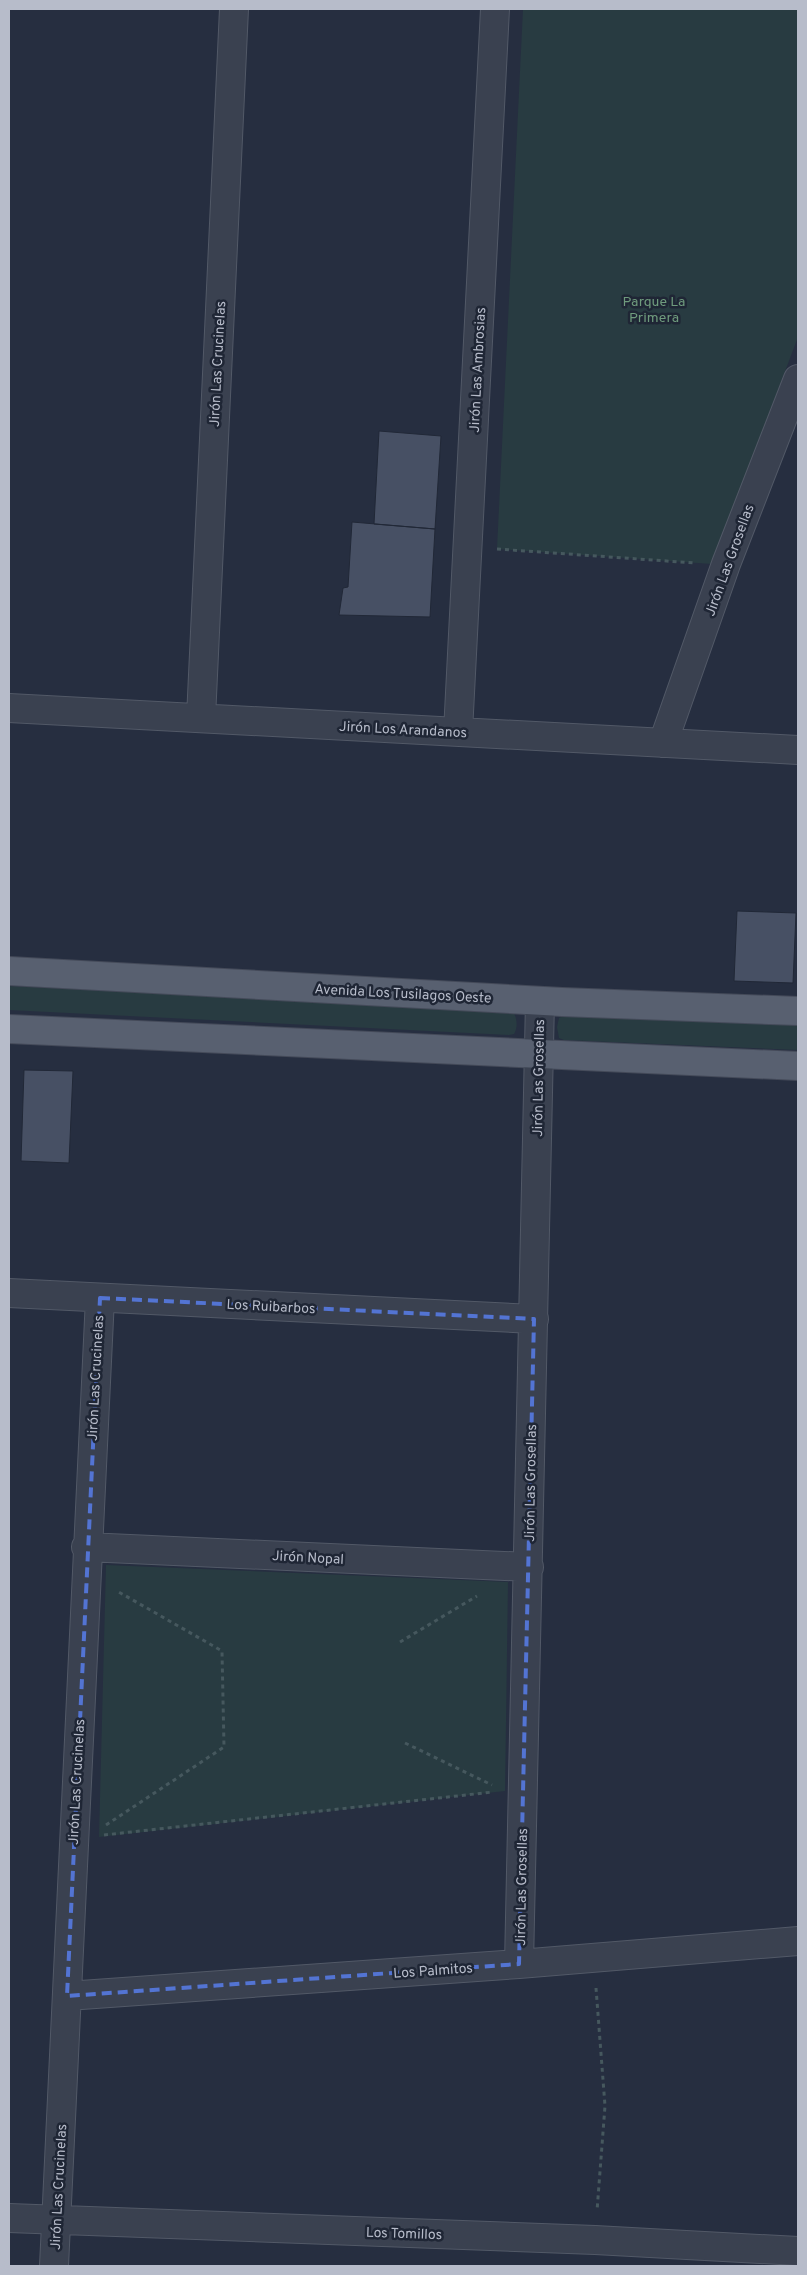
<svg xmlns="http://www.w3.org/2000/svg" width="807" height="2275" font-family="Overpass,sans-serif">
  <rect width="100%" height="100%" fill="#262e40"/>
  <path fill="#283b41" d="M523,9H798V337L712,564L497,549Z
    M9,986L508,1011L514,1013C517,1019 518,1028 514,1034L509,1035L9,1010Z
    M563,1016L798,1024V1050L564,1040L559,1038L557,1027L559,1018Z
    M106,1565L508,1582L505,1791L99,1837Z"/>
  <path fill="#475064" stroke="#212837" d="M379,431L441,436L435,529L374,524Z
    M352,522L435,529L430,617L339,615L343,588L348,587Z
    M737,911L796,913L793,983L734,981Z
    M24,1070L73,1071L69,1163L21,1161Z"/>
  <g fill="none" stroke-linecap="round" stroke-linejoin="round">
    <g stroke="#525967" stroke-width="30">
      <path id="minor" d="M9,708L798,750
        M201,718L234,9
        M458,732L495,9
        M663,743L726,564L798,379
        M9,1293L534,1319
        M86,1547L529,1567
        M519,1964L540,1001
        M67,1996L519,1964L798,1941
        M9,2218L595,2240L798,2251
        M54,2266L100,1298"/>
    </g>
    <g stroke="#444a59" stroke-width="30">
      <path id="major" d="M9,971L562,1002L798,1011
        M9,1029L798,1066"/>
    </g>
    <path stroke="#46585e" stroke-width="3" stroke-dasharray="4 4" stroke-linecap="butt" d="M497,549L695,563
      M400,1642L477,1596
      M405,1743L492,1785
      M106,1825L224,1747L222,1651L117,1591
      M104,1835L493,1792
      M596,1988L605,2106L597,2211"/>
    <use href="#minor" stroke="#3a4150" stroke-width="28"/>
    <use href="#major" stroke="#586070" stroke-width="28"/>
  </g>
  <path fill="none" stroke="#5374d3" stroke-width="4" stroke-dasharray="10 6" stroke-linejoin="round" d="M100,1298L534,1319L519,1964L67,1996Z"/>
  <g text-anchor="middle" stroke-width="5" stroke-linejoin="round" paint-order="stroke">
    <g font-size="14" fill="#6f9b7d" stroke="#1f2635">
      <text x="654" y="306">Parque La<tspan x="654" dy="16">Primera</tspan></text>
    </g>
    <g font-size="14" fill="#b7bcca" stroke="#1f2635">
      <text transform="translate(217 364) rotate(-87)" y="5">Jirón Las Crucinelas</text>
      <text transform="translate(477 370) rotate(-87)" y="5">Jirón Las Ambrosias</text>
      <text transform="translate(729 560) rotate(-70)" y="5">Jirón Las Grosellas</text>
      <text transform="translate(403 729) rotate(3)" y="5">Jirón Los Arandanos</text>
      <text transform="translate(403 993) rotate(3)" y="5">Avenida Los Tusilagos Oeste</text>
      <text transform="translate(538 1078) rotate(-89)" y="5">Jirón Las Grosellas</text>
      <text transform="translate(271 1306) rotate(3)" y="5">Los Ruibarbos</text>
      <text transform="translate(95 1378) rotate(-87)" y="5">Jirón Las Crucinelas</text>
      <text transform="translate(530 1483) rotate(-89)" y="5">Jirón Las Grosellas</text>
      <text transform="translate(308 1557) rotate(3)" y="5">Jirón Nopal</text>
      <text transform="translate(76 1782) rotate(-87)" y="5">Jirón Las Crucinelas</text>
      <text transform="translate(521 1887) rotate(-89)" y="5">Jirón Las Grosellas</text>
      <text transform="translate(433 1970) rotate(-4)" y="5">Los Palmitos</text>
      <text transform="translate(58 2187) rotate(-87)" y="5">Jirón Las Crucinelas</text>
      <text transform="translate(404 2233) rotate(2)" y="5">Los Tomillos</text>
    </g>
  </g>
  <rect width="807" height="2275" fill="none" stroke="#b7bcca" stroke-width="20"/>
</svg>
